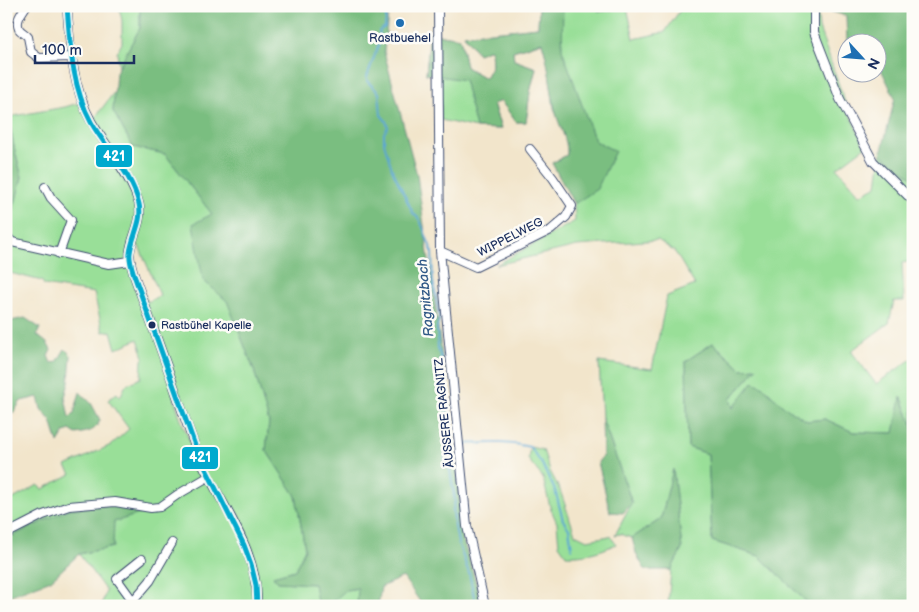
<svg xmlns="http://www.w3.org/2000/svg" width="919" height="612" font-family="'Balsamiq Sans',sans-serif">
  <rect width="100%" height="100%" fill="#fdfcf7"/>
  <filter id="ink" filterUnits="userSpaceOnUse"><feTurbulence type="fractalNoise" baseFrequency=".02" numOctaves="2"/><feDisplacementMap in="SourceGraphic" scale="10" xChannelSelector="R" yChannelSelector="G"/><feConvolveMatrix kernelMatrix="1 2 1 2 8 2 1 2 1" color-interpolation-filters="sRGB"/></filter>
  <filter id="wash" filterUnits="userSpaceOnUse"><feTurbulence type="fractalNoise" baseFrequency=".0096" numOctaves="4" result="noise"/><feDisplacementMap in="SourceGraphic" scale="20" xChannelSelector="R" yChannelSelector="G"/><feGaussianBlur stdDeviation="1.12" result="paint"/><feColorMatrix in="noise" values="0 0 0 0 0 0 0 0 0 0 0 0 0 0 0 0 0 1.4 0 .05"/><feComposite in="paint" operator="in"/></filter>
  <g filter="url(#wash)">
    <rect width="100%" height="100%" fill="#f2e5cb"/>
    <path fill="#99df98" stroke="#5a877b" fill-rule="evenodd" d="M119,6L140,8V28L119,66L117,53L122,43V21Z
      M537,6H599V12L627,7L634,39L665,32L683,6H817L819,28L847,108L865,147L837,168L860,195L877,186L881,154L913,178V261L902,263L904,301H894L889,323L851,351L876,384L913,358V426L902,398L894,433L853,432L825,419L807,421L785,407L762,386L733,409L730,399L757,368L741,369L713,343L686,361L688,447L708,454L712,541L759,556L811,606H668L671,570L682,549L673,471L661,519L632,538L620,534L615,535L632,503L602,418L599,362L652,369L667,296L695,285L675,252L658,240L577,246L496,265L575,221L574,204L552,163L567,155L568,146L554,108L548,63L542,42L513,51L514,60L536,68L530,92L526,122H516L501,101L493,103L501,129L476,128L441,120L440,77L426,74L430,33L460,38L466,67L485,78L492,65L491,49L478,54L464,35L538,27L539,8Z
      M115,91L113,111L133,147L165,154L212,214L203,280L227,300L254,370L269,422L266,450L296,496L305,549L295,570L273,576L278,582L315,584L346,590L359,588L357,606H101L106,591L79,554L113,547V522L148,511L49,518L6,539V503L38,485L43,489L71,474L66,466L111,445L129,429L108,400L117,393L120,397L126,385L141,378L142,360L144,357L138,339L116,349L111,331L103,332L94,293L44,285L42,281L6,272L8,230L22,177L15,151L8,117L65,107L75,104L85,103L94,119ZM138,244L160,295L148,302C141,288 126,257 138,244ZM172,392L186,417L206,481L181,420Z
      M530,447L543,450L550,471L560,490L575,534L587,540L610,536L616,544C600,552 584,556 566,555L559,545L557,523L550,507L543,478L528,459Z"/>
    <path fill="#7abe80" stroke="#4a766f" d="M132,6H389L384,52L417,175L456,456L463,540L483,606H423L403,577L381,587L378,606H357L358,588L346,590L329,605L317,602L314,584L278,582L273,576L295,570L305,549L296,496L266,450L269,422L254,370L227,301L203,280L193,224L212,214L165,154L133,147L113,111L116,72L140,28V8Z
      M541,6H563L562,49L595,141L615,151L597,189L574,204L552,163L567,155C568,138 558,125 555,109C550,86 549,64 542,42L513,51L514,60L536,68L530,92L526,122H516L501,101L493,104L501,129L476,128L464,80L426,74L430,33L460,38L466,67L485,78L492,65L491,49L478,54L464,35L538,27L539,7Z
      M913,6V178L881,154L895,98L877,61L876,42H847L846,16L817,7Z
      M6,117H8L15,151L22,177L8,230V248L6,256Z
      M25,318L40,328L37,335L47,343L51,350L48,356L51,363L57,362L65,349L71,355L69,382L65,397L69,418L74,413L80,392L91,403L100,420C96,432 87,432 76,434L70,430L65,432L58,443L51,421L41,409L38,397L21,401L14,412L6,414V322Z
      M713,343L741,369L757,368L730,399L733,408L753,382L762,386L785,407L807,421L825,419L853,432L894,433L901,397L913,426V606H811L759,556L712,541L708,454L688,447L686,361Z
      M602,418L632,503L623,513L610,512L598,462L603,456Z
      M673,469L682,549L671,570H645L636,553L632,538L661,519Z
      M113,505L149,511L114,522L113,547L79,554L51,580L6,597V539L69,509Z"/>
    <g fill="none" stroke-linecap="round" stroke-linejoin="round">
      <path stroke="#5aa6d3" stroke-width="2" d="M387,6L385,27L379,31L381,38L367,77V81L379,93L381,115L386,121L388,127L384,133V143L392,169L413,213L420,220L432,251L433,281L440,318L437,326L438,349L441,357L438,377L444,388L447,419L445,461L450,470L455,501L453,509L454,521L458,543L469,573L476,606
        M899,6L913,8
        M462,444C487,443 506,441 530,447L542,464L555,490L563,520L569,529L572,549
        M445,445L454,444"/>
    </g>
  </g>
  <g filter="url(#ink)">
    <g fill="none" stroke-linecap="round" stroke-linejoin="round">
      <g stroke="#3b4a6e" stroke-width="10">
        <path id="minor" d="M26,6C22,13 15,20 19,29C21,32 26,34 28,37L31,52L39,58L71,57
          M67,6C70,46 72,86 91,121C105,145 133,179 139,204C143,222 132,235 130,252C129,260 132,267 134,275C146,308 158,342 170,375C179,401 187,426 197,451C218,503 259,547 257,606
          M438,6L440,251L467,526L485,606
          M814,6V32L840,99L873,161L913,201
          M45,187L51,198L71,220L59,254
          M6,235L12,242L109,264L130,261
          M440,251L476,267L551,230L566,217L572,206L553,178L530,149
          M6,534L43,515L69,506L115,502L151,508L160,507L177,495L208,477
          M133,601L117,579L142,559
          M139,606L133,601L150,581L172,543"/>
      </g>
      <use href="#minor" stroke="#fff" stroke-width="8"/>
      <g stroke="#fdfcf7" stroke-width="9">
        <path id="bus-1" d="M67,6C70,45 72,87 91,122C106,149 132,173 139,204C143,221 132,236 130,253C129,260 132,268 134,275L197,451L244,545L251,564L256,585L257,606"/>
      </g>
      <use href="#bus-1" stroke="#00a9ce" stroke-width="5"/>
    </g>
  </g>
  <circle fill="#1f6fb2" stroke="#fdfcf7" stroke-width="2" cx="400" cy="23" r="5"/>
  <circle fill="#1b2f5e" stroke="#fdfcf7" stroke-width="2" cx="152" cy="325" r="4.5"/>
  <g text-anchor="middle" stroke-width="5" stroke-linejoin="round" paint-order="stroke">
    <g font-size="11" fill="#1b2f5e" stroke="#fdfcf7" text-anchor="start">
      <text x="161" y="329">Rastbühel Kapelle</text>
    </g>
    <g font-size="12" fill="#1b2f5e" stroke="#fdfcf7">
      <text x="400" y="42">Rastbuehel</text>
    </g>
    <g font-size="12" fill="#1b2f5e" stroke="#fdfcf7">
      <text transform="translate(510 237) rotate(-27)" y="4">WIPPELWEG</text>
      <text transform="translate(444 413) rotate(-96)" y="4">ÄUSSERE RAGNITZ</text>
    </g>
    <g font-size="14" font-style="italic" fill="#315987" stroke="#fdfcf7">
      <text transform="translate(425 298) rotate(-95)" y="5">Ragnitzbach</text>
    </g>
  </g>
  <g stroke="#fdfcf7" stroke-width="2">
    <rect x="95" y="144" width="38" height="24" rx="5" fill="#00a9ce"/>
    <rect x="181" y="446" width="38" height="24" rx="5" fill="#00a9ce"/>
  </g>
  <g font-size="14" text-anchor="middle" font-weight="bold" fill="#fff">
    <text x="114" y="161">421</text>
    <text x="200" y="462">421</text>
  </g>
  <rect width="919" height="612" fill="none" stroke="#fdfcf7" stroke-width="25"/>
  <g transform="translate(862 58) rotate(116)"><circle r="24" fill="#fdfcf7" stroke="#a3aaba"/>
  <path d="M0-4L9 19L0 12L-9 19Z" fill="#1f6fb2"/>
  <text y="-8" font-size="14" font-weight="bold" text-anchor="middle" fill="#1b2f5e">N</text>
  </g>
  <path d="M35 55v8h99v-8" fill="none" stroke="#1b2f5e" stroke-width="2.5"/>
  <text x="42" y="55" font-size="15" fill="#1b2f5e" stroke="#fdfcf7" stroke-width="4" paint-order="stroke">100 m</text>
</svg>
